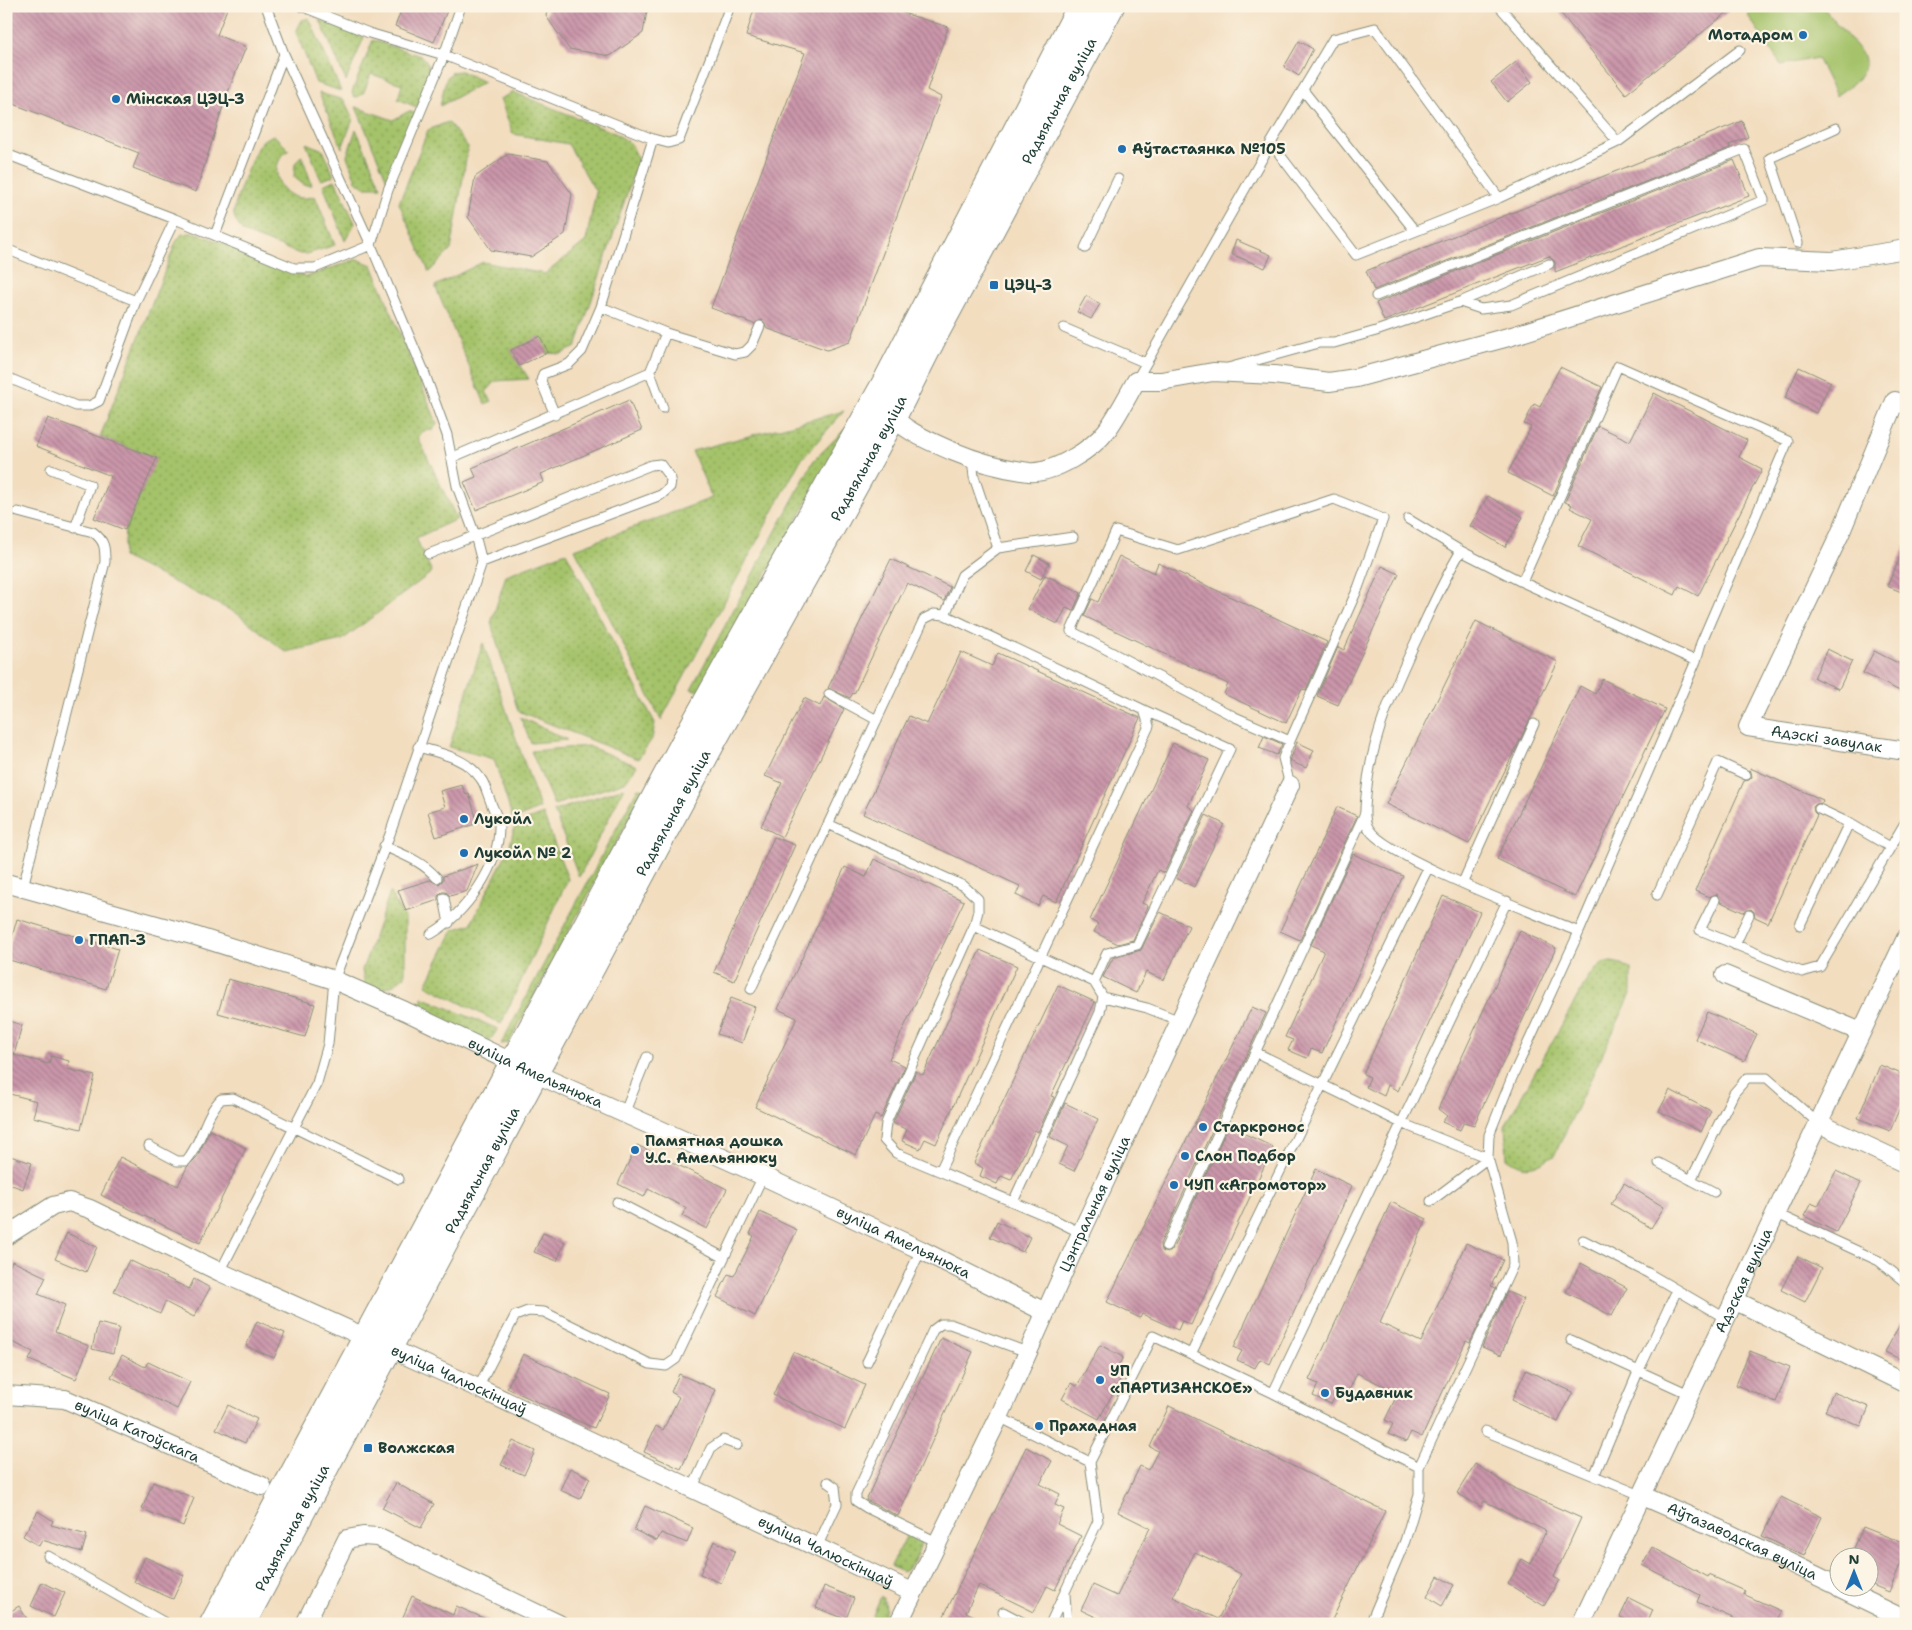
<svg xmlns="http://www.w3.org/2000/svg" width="1912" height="1630" font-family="'Shantell Sans',sans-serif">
  <defs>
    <pattern id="grass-dots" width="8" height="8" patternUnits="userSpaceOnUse" patternTransform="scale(1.25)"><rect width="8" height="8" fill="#a5c36a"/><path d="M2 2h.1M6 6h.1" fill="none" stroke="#86a058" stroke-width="1.8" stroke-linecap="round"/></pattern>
    <pattern id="building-back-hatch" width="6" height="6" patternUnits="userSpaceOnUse" patternTransform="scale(1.25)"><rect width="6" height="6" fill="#cb96aa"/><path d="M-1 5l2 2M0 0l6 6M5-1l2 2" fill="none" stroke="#a47c8b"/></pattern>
  </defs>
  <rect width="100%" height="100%" fill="#fcf5e5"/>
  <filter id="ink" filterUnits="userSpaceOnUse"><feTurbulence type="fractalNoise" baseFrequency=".02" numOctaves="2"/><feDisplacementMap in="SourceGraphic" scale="10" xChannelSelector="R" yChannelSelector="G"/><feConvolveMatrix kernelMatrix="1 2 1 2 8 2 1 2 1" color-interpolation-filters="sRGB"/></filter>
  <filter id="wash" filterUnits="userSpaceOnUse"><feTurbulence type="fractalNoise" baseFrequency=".0096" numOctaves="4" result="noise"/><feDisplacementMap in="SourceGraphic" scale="20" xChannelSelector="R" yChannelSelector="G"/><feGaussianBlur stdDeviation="1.12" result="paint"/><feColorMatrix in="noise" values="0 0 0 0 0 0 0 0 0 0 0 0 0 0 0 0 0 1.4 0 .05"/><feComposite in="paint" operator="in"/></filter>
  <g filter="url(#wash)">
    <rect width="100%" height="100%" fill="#f2ddbf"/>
    <path fill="url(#grass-dots)" stroke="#62804f" d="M309,18L341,91L316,83L296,32L302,20Z
      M320,20L364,37L346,81Z
      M373,40L421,56C436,68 429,95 416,107L398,99L402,84L371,74L363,94L357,97L353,96L352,92Z
      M461,71L484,82L440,106L446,79L452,72Z
      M513,92L617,134L632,145L638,160L576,347L561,354L511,350L529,379L496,381L486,392L492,401L485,404L435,286L483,262L545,274L586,241L596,192L568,144L513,134L500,99Z
      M319,93L344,100L353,119L342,148Z
      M356,107L393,120L409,111L416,114L387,180Z
      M448,122L468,147L451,250L429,272L399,203L428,130Z
      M356,129L381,187H364L356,181L347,156Z
      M274,135L289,150C263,166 282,208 315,196L335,245L307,254H300L243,232C240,227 235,221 234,215C232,205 253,154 259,145C263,139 268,137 274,135Z
      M306,143L323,150L334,176L321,180Z
      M302,156L312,185H304L294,177L295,163Z
      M335,180L355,223L345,241L323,185Z
      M189,233H197L306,277L357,259L372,265L437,423L433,430L423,431L418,438L457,519L416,538L432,572L342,640L286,652L238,614L123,557L125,530L156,458L100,437L176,242L182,234Z
      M844,411L800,461L661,720L575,549L712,498L692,451Z
      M855,419L699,691L691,689L814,460Z
      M566,552L655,723L652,739L638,759L518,711L491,623L506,575Z
      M483,643L540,808L513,820L494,759L449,747Z
      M520,717L567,740L531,743Z
      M588,746L637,766L625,782L554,805L531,751Z
      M624,788L579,877L554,811Z
      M638,788L645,789L509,1043L501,1044Z
      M543,814L568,879L501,1024L426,985L453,930L471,924L509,848L515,825Z
      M390,892L405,919V976L392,986L375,991L365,985L362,970Z
      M1612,962L1622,964L1631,969V994L1554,1156C1534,1166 1528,1173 1507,1158L1505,1126L1589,976L1602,963Z
      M422,997L498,1029L488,1043L422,1011Z
      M908,1533L921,1540C920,1552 913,1568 902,1572L891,1566Z
      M881,1596C889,1607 886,1612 880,1624H874L873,1615Z"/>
    <path fill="#a5c36a" stroke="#62804f" d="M1757,6H1822L1864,56C1870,76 1849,85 1836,96L1817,58L1781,65L1747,14Z"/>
    <g id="blocks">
      <path fill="url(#building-back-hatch)" fill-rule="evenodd" d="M6,6H228L217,35L246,47L226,97L196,192L133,168L139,153L6,101Z
        M403,6H449L434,42L395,26Z
        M548,6H648L643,33L610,56L569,49L546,16Z
        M755,6H881L948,27L927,90L941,97L850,342L827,350L766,328L765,323L762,320L754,324L711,308L805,53L746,36Z
        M1555,6H1735L1626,94Z
        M1299,41L1313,49L1299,76L1284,67Z
        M1516,62L1532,82L1507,102L1491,82Z
        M1742,121L1748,137L1729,145L1730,148L1374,290L1366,271Z
        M508,154L548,161L572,194L565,234L531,257L491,250L468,217L475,177Z
        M1734,160L1749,196L1555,272V262L1549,256L1384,321L1376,303Z
        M1236,240L1271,255L1265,268L1231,254Z
        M1086,296L1100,304L1091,319L1077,312Z
        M540,336L548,352L519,366L511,350Z
        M1560,367L1602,387L1553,496L1508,473L1531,427L1524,424L1534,404L1540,407Z
        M1799,367L1831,382L1816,413L1785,398Z
        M1654,393L1747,440L1739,457L1762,469L1698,596L1679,586L1675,595L1578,546L1592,519L1570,508L1572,505L1565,502L1598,426L1630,441Z
        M629,400L642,430L541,474L544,482L476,510L464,482L476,477L472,468Z
        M48,418L157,458L125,530L94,518L111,476L36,446Z
        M1488,496L1523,517L1505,547L1470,526Z
        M1906,545V594L1887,586Z
        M1034,555L1049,563L1041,579L1026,571Z
        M1119,556L1154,573L1158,563L1327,642L1306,690L1302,689L1286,723L1224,694L1228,684L1084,616L1092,599L1098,602Z
        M891,559L950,587L944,601L907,583L854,694L853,693L850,698L828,688Z
        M1382,566L1399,574L1338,705L1317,696L1338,647L1344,650Z
        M1045,575L1081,593L1073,611L1066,608L1058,624L1028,609Z
        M1476,621L1558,662L1469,844L1386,804Z
        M1827,649L1852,661L1839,689L1814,678Z
        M1874,651L1906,667V694L1863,673Z
        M961,652L992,666L998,653L1140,718L1056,902L1043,896L1038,906L1016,895L1020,886L863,814L909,716L927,724Z
        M1602,679L1665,709L1575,897L1497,859L1580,686L1595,694Z
        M824,697L844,709L782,837L761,826L782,783L765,776L804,698L820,706Z
        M1264,736L1282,744L1277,755L1259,748Z
        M1297,742L1314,750L1306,768L1290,761Z
        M1173,743L1209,760L1188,806L1194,810L1164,873L1158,870L1142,903L1148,906L1133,940L1118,944L1094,932L1098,924L1090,920Z
        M1750,768L1823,800L1822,803L1816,804L1813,807L1814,812L1817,815L1768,923L1755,917L1754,912L1751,909L1743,912L1721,902L1717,894L1709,897L1695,891L1744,781L1749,780L1752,777Z
        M462,785L466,795L469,794L478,823L436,837L428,812L445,807L440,791Z
        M1337,807L1357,816L1300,940L1280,931Z
        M1206,815L1224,824L1194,887L1176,878Z
        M774,837L795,845L734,981L714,972Z
        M1353,854L1403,876L1322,1053L1311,1049L1307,1058L1288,1050L1293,1040L1285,1037L1324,951L1311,945Z
        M874,859L964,901L889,1059L905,1066L881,1118L875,1115L856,1155L755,1107L797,1018L778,1009L845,867L866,877Z
        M478,864L467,891L450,896L446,892H442L438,896V900L406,911L398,890L430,880L439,884L443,880V876Z
        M1443,896L1480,912L1398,1091L1388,1085L1384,1096L1366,1087L1370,1077L1363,1074Z
        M1160,912L1189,926L1164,980L1146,972L1136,993L1103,977L1113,958L1141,950Z
        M17,919L118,949L106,989L6,959Z
        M1520,931L1556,948L1474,1125L1464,1122L1460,1130L1442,1122L1447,1116L1438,1109Z
        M980,950L1017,966L936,1144L925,1139L920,1149L902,1141L907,1130L893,1123L916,1071L923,1075Z
        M228,979L315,1004L305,1037L218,1013Z
        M1058,985L1095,1002L1051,1096L1054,1097L1038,1132L1035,1130L1011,1180L1001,1176L997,1184L980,1176L983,1168L974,1163Z
        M731,998L755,1007L742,1043L717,1034Z
        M1252,1007L1266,1013L1160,1244L1161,1251L1167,1253L1172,1250L1228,1126L1273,1147L1191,1325L1182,1321L1178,1330L1142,1314L1140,1318L1107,1302Z
        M1707,1012L1757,1034L1744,1061L1695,1039Z
        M6,1020L22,1025L14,1055L49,1064L51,1056L69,1061L67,1069L95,1076L81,1129L33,1117L37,1101L6,1093Z
        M1880,1065L1906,1076V1093L1890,1131L1858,1118Z
        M1670,1090L1711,1111L1701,1132L1659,1111Z
        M1065,1103L1098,1119L1074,1171L1059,1164L1068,1146L1050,1137Z
        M210,1130L246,1148L200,1243L101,1195L120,1157L178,1186L187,1167L197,1157Z
        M637,1145L727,1189L707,1229L682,1216L686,1208L648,1189L644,1197L618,1184Z
        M10,1156L32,1163L23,1189L6,1183V1168Z
        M1316,1169L1352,1186L1270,1364L1260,1359L1255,1368L1237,1360L1242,1351L1234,1347Z
        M1836,1171L1861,1183L1836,1232L1804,1216L1811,1203L1818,1206Z
        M1624,1183L1664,1207L1651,1228L1611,1204Z
        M1391,1202L1427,1219L1380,1323L1421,1342L1466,1243L1503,1260L1491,1286L1496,1288L1470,1343L1466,1341L1422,1437L1411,1432L1406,1442L1388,1434L1393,1424L1385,1420L1398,1393L1357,1373L1346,1397L1337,1393L1331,1404L1313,1396L1318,1384L1309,1380Z
        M760,1212L797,1230L755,1316L717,1297L728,1274L734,1276L754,1236L750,1234Z
        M997,1221L1030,1237L1023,1252L990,1237Z
        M67,1233L97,1247L86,1272L55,1259Z
        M543,1233L565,1242L557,1261L534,1252Z
        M1798,1256L1822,1268L1805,1302L1781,1290Z
        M129,1260L189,1289L194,1279L210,1288L194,1317L165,1302L160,1314L114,1291Z
        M12,1261L46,1277L38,1294L65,1305L55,1332L89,1346L76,1379L29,1360L33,1352L6,1339V1274Z
        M1581,1263L1627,1288L1612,1316L1566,1292Z
        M1507,1292L1524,1299L1501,1355L1482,1347Z
        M1906,1313V1362L1885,1352Z
        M257,1321L285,1333L274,1358L246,1346Z
        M98,1323L119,1328L113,1354L92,1349Z
        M941,1338L973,1352L898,1516L866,1500Z
        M1100,1345L1123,1357L1114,1374L1121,1378L1099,1419L1062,1399L1071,1383L1077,1386Z
        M1750,1351L1790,1367L1776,1402L1736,1385Z
        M793,1352L865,1385L845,1429L773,1395Z
        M523,1354L610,1394L594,1428L507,1388Z
        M122,1355L145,1367L148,1362L190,1382L177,1409L111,1377Z
        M1526,1370L1573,1392L1558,1422L1512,1400Z
        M679,1374L716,1390L681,1469L644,1452L656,1426L663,1430L679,1397L671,1392Z
        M1833,1392L1869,1407L1861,1426L1825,1411Z
        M228,1405L257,1419L245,1443L216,1429Z
        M1169,1406L1385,1511L1330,1624H1100L1102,1620L1081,1610L1093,1585L1117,1596L1150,1528L1118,1512L1140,1466L1148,1470L1158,1451L1150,1447ZM1195,1552L1241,1574L1218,1619L1173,1597Z
        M513,1441L535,1451L524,1475L501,1465Z
        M1026,1447L1052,1461L1040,1484L1060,1494L1055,1505L1064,1509L1057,1524L1081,1536L1055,1590L1047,1586L1034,1612L979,1585L966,1612L991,1624H951L942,1620Z
        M1475,1464L1511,1487L1581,1518L1554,1577L1559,1580L1544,1606L1508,1584L1522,1559L1531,1564L1546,1531L1484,1501L1481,1507L1457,1493Z
        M570,1468L590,1478L580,1499L560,1490Z
        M153,1482L194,1498L183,1526L142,1509Z
        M396,1483L434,1504L421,1528L382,1508Z
        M1781,1497L1822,1517L1804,1556L1762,1536Z
        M645,1506L693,1528L687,1543L661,1533L657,1541L634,1530Z
        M38,1511L53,1521L51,1525L87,1535L82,1552L42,1540L39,1546L23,1536Z
        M1863,1527L1906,1544V1550L1889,1592L1870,1584V1558H1850Z
        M714,1541L735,1551L721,1583L700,1574Z
        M1652,1547L1708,1577L1709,1575L1745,1591L1743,1594L1781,1611L1776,1624H1746L1697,1602L1700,1595L1642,1565Z
        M145,1557L184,1575L173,1599L134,1582Z
        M1438,1576L1454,1585L1442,1606L1427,1597Z
        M42,1582L65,1593L54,1617L31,1606Z
        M824,1586L854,1598L846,1619L816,1608Z
        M412,1596L453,1615L456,1606L497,1624H412L402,1619Z
        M1629,1598L1653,1610L1647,1624H1635L1620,1617Z
        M19,1606L30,1624H6V1614Z"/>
    </g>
  </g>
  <g filter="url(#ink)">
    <use href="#blocks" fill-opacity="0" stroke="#888d7a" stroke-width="1"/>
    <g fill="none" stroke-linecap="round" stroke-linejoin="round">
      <g stroke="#888d7a" stroke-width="11">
        <path id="service" d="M461,6L444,55L653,139L601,307L582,351L569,364L543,374L541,381L555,415
          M1499,6L1618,142
          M1303,90L1415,231
          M653,139L668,143L679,140L730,6
          M1271,143L1356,255L1499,198L1618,142L1740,50
          M6,154L175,219L294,268H315L371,245L388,190L444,55L369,33L301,6
          M215,235L284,54
          M1798,243L1770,158L1836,128
          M1085,248L1118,179
          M6,249L136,301
          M1376,296L1744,149L1764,200L1511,305L1481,309L1460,302
          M601,307L666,333L650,372
          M1064,328L1146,363
          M666,333L735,354L745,352L752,345L760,326
          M1228,368L1319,343H1334L1376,331L1460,302L1549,264
          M6,377L76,406H89L99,401L136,301L175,219
          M1136,381L1271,143L1333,39L1375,28L1499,198
          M451,458L650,372L663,408
          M972,459L974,477L998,548
          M51,469L90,485L75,528
          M18,512L93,532C105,541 105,548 105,562L23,887
          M1408,519L1461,551
          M429,554L651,465L660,464L671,479L670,487L661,495L482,562
          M945,615L962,575L998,548L1073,537
          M829,694L877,720
          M418,747C440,753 467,758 481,779C485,784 487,793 490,800C492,807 498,817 499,825C500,867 465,914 431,934
          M1290,785L1283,758L1290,741L1358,588L1383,519L1334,499L1178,550L1116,531L1071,631L1235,717L1290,741
          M1849,823L1890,847
          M828,824L964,886L978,899V911L974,926L886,1123L884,1140L896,1153L1049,1217L1081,1233
          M384,846C404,855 422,861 437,878
          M1463,882L1534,724
          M1657,895L1718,762L1746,775
          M444,898L449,923
          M1715,900L1700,930L1802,972L1820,967L1906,821
          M1800,925L1849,823L1819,809
          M974,926L1094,982L1103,997L1100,1012L1013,1202
          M1579,932C1542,916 1385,857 1369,829C1363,820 1365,807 1366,796C1371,737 1395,685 1420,632C1433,604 1445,577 1461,551L1522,582L1696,661
          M1735,945L1749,915
          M1094,982L1107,953L1137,945L1230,749L1144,710
          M751,989L924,619L934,614L945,615L1144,710L1149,726L940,1171
          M1103,997L1147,1008L1180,1021
          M1255,1052L1401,1123L1488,1158
          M624,1114L647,1057
          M149,1146L177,1161H186C202,1143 204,1116 221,1099L233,1098L399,1179
          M1659,1163L1714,1192
          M1691,1180L1734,1093L1747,1078H1767L1818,1123
          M1431,1201L1488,1158
          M617,1202L723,1257
          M1775,1213L1879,1261L1906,1283
          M1583,1240L1648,1273L1725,1318
          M1166,1247L1365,813
          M220,1272L317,1083L328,1044L334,980L390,834L482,562L475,535L457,486L447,435L423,369L371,245L284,54L266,6
          M1571,1340L1689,1394
          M1191,1354L1273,1393L1419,1467
          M867,1362L921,1250
          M478,1388L515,1316L528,1311L544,1312L650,1364L666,1366L676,1359L763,1176
          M1273,1393L1507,901
          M999,1417L1090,1462
          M1485,1431L1643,1496
          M1594,1476L1638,1372L1677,1290
          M692,1489L711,1448L723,1440L737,1445
          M937,1542L867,1508L856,1501V1494L933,1330L941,1324H950L1027,1352
          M817,1547L837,1504L835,1487L828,1482
          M48,1556L167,1624
          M1065,1594L1067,1624
          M1003,1612L1026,1624
          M1050,1624L1098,1521L1090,1462L1153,1336L1191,1354L1428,868
          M1370,1624L1405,1541L1419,1494V1467L1513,1265L1512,1242L1488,1158L1489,1135L1511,1080L1579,932L1696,661L1701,643L1788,441L1618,366L1522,582"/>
      </g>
      <g stroke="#888d7a" stroke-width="20">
        <g id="minor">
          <path id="s1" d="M1906,405L1895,401L1840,534L1748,727L1906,751"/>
          <path d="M886,409C901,430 929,441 952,451C976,461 1003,469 1029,472C1053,474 1093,449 1107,430C1118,415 1127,397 1136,381H1161L1213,372L1274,375L1329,382L1356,378L1512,336L1759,258L1832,261L1906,249"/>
          <path id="s2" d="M6,883L192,935L334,980L405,1011L534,1073L763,1176L921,1250L1045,1312"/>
          <path d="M1725,975L1861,1032"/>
          <path d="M1818,1123L1906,1164"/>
          <path id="s3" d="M6,1236L53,1206L69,1202L90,1209L220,1272L478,1388L912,1592"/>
          <path d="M1734,1300L1906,1384"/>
          <path id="s4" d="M6,1395L65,1399L262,1486"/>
          <path id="s5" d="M1643,1496L1728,1533L1840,1587"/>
          <path d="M1840,1588L1906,1620"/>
          <path d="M305,1624L347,1539L363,1536L377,1537L559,1624"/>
          <path id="s6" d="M898,1624L999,1417L1081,1233L1290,785"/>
          <path id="s7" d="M1581,1624L1906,938"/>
        </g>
      </g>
      <g stroke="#888d7a" stroke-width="30">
        <g id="primary">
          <path d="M214,1624L693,728L889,378L1082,6"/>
          <path id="s8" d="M241,1624L534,1073L713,739L892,417L932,338L1110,6"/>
        </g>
      </g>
      <use href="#service" stroke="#fff" stroke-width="9"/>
      <use href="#minor" stroke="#fff" stroke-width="18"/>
      <use href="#primary" stroke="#fff" stroke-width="28"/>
    </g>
  </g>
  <g fill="#1f6fb2" stroke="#fcf5e5" stroke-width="2">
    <circle cx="1803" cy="35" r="5"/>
    <circle cx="116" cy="99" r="5"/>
    <circle cx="1122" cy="149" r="5"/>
    <rect x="989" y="280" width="10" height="10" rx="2.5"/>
    <circle cx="464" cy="819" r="5"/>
    <circle cx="464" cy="853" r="5"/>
    <circle cx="79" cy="940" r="5"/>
    <circle cx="1203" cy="1127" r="5"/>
    <circle cx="635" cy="1150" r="5"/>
    <circle cx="1185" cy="1156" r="5"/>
    <circle cx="1174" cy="1185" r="5"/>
    <circle cx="1100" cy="1380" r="5"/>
    <circle cx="1325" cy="1393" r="5"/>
    <circle cx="1039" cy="1426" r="5"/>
    <rect x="363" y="1443" width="10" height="10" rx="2.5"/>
  </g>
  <g text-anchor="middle" stroke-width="4.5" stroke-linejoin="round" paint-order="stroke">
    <g font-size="15" font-weight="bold" fill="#1f3d34" stroke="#fcf5e5" text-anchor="start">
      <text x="1793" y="40" text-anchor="end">Мотадром</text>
      <text x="126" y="104">Мінская ЦЭЦ-3</text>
      <text x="1132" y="154">Аўтастаянка №105</text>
      <text x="1004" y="290">ЦЭЦ-3</text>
      <text x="474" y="824">Лукойл</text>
      <text x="474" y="858">Лукойл № 2</text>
      <text x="89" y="945">ГПАП-3</text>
      <text x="1213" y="1132">Старкронос</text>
      <text x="645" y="1146">Памятная дошка<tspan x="645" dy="17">У.С. Амельянюку</tspan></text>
      <text x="1195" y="1161">Слон Подбор</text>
      <text x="1184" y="1190">ЧУП «Агромотор»</text>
      <text x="1110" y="1376">УП<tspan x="1110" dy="17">«ПАРТИЗАНСКОЕ»</tspan></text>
      <text x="1335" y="1398">Будавник</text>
      <text x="1049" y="1431">Прахадная</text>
      <text x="378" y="1453">Волжская</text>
    </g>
    <g font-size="15" fill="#1f3d34" stroke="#fcf5e5">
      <text dy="5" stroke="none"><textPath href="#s8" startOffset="1729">Радыяльная вуліца</textPath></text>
      <text dy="5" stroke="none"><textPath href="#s8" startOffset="1324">Радыяльная вуліца</textPath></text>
      <text dy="5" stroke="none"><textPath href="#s1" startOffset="449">Адэскі завулак</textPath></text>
      <text dy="5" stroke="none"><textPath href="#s8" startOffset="919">Радыяльная вуліца</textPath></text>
      <text dy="5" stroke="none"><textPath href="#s2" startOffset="564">вуліца Амельянюка</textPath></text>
      <text dy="5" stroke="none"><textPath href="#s8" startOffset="514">Радыяльная вуліца</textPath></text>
      <text dy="5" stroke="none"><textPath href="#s6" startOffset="464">Цэнтральная вуліца</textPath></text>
      <text dy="5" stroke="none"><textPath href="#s2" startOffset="969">вуліца Амельянюка</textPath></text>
      <text dy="5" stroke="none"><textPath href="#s7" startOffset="380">Адэская вуліца</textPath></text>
      <text dy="5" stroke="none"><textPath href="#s3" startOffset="501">вуліца Чалюскінцаў</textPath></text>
      <text dy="5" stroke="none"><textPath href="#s4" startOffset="138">вуліца Катоўскага</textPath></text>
      <text dy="5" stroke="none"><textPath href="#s8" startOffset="109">Радыяльная вуліца</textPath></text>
      <text dy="5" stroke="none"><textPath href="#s5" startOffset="109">Аўтазаводская вуліца</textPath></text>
      <text dy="5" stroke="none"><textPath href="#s3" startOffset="906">вуліца Чалюскінцаў</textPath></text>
    </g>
  </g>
  <rect width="1912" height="1630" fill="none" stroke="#fcf5e5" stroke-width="25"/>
  <g transform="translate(1854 1572)"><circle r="24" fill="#fcf5e5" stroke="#a4ab9e"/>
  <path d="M0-4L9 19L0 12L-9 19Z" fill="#1f6fb2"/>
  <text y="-8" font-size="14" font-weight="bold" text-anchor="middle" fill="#1f3d34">N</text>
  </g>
</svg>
